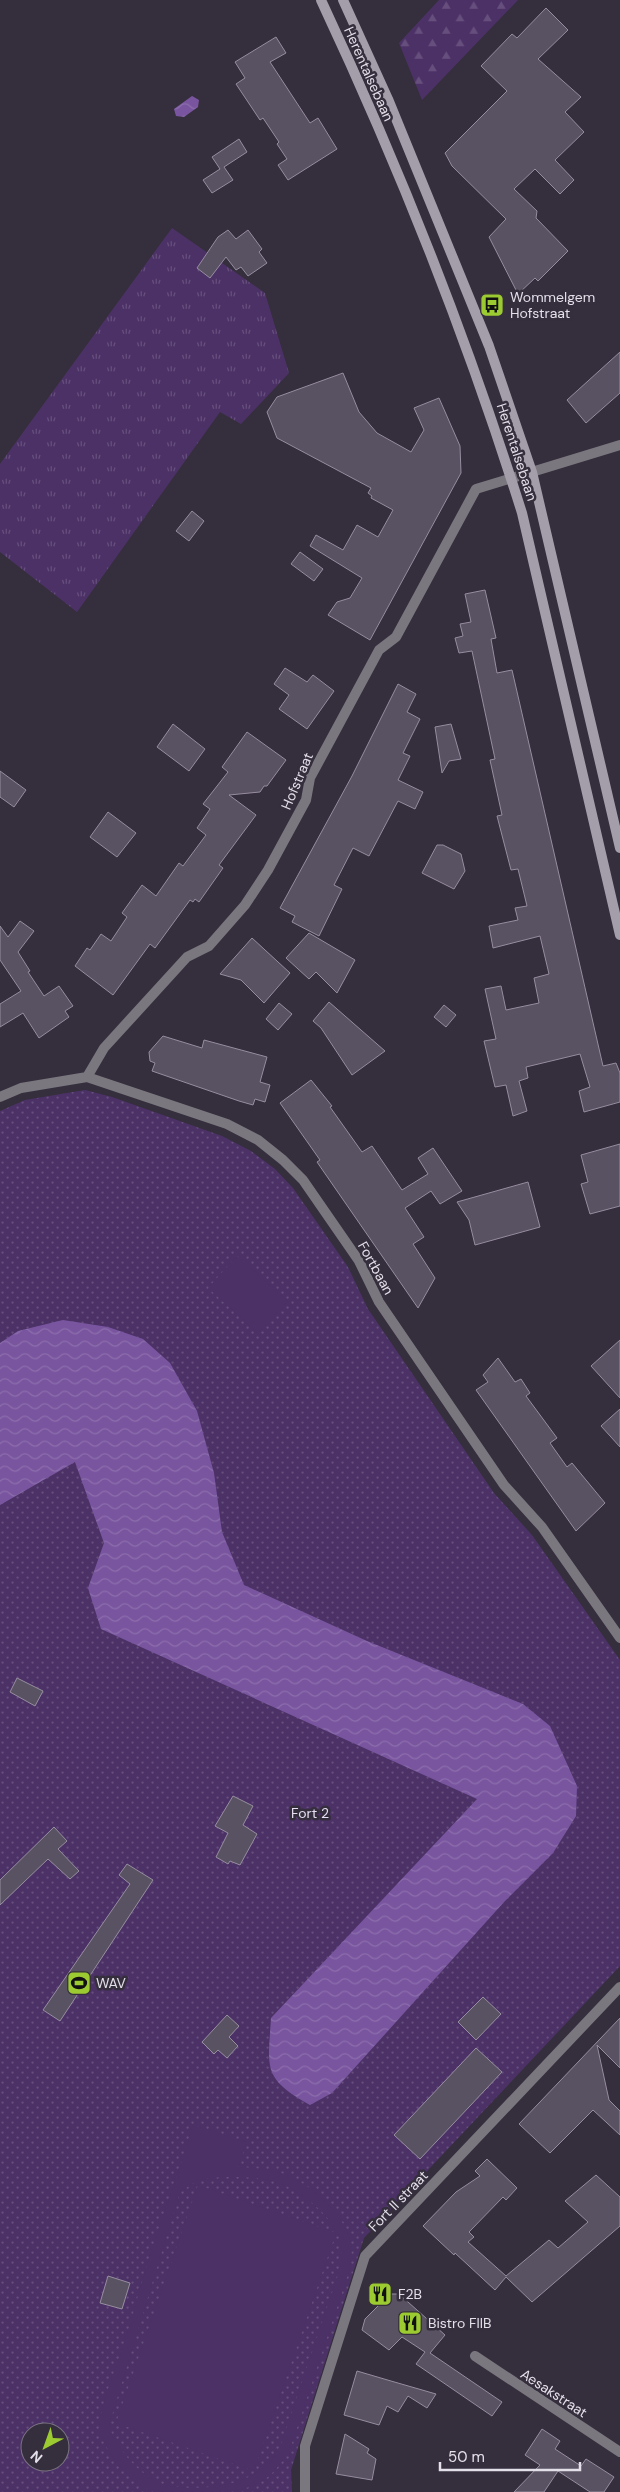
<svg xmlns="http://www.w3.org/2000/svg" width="620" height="2492" font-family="'DM Sans',sans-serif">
  <defs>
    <pattern id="grass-tufts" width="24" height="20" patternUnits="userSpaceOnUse" patternTransform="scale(1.25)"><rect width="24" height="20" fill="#4c3167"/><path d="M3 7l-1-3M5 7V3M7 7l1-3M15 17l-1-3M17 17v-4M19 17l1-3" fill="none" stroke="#664f7d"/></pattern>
    <pattern id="forest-firs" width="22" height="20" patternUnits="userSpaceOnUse" patternTransform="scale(1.25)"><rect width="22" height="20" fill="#4c3167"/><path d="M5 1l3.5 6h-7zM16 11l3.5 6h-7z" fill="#664f7d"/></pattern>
    <pattern id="park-dots" width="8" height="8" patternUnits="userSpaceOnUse" patternTransform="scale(1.25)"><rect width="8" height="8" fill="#4c3167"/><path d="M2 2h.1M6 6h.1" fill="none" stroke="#664f7d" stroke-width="1.8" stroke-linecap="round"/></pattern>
    <pattern id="water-waves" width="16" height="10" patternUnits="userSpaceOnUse" patternTransform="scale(1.25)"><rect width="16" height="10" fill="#79559f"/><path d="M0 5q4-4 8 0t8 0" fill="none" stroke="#8c6dac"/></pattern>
  </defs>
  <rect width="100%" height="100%" fill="#352e3d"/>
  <path fill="url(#grass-tufts)" d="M172,228L265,293L289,373L241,424L220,412L77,612L0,552V464Z"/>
  <path fill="url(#forest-firs)" d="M439,0H518L422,100L399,43Z"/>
  <path fill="url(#park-dots)" fill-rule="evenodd" d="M85,1090L112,1097L222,1136L251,1151L275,1169L293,1188L348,1267L368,1309L494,1493L532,1535L620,1660V1966L364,2238L291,2470L292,2492H0V1111L25,1100ZM30,2432H60V2462H30Z"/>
  <path fill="#4c3167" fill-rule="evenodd" d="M237,1256L288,1301L258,1333L208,1288Z
    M193,2125L247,2142L238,2167C253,2168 269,2169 284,2174C310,2184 341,2211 349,2237C353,2247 351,2258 350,2268L291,2446C270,2487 247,2492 204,2492C191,2492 167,2492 155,2492C131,2484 104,2453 100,2428C98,2411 119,2360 125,2341C132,2321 136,2300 143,2279C158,2227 178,2177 193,2125ZM220,2177C240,2177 262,2176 281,2184C304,2193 335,2218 341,2243C342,2250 341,2258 341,2266L282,2442C279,2448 276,2454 273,2459C250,2487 198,2492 165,2485C149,2480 133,2466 124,2453C117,2444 109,2433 110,2422L180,2192L198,2180Z
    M198,2185L336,2233L254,2471L116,2423Z"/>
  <path fill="url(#water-waves)" d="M192,96L199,100L198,107L184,117L176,116L174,109Z
    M63,1320L108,1327L143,1339L170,1363L197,1411L214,1473L222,1532L244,1585L367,1641L523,1704L550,1726L577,1786L576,1816L553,1853L504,1902L332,2093L310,2105C262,2078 268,2069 271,2018L477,1799L101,1629L88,1588L104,1543L75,1462L0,1505V1343L18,1331Z"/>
  <path fill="#595262" stroke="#968ea0" d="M546,8L568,30L538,59L581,97L565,112L584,132L555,160L574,180L560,194L535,169L514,189L537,211L536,218L568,251L538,281L535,278L518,294L489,237L506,219L452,166L445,153L507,91L481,66L512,34L517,38Z
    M276,37L286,53L270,62L310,123L318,118L337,149L288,180L278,165L287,159L277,144L279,142L263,118L260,120L236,84L245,78L235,62Z
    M239,139L247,152L224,167L233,180L212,193L203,180L220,169L212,157Z
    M228,230L236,239L248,230L262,249L259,252L267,263L248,276L241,267L236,270L226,257L210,278L197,268L218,237Z
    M620,352V393L586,423L567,400Z
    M343,373L359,412L377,433L411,452L424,430L414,408L439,398L460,446L461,473L370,640L328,615L337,602L350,598L362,578L310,546L316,535L343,550L357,525L378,537L393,510L371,498L372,496L368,493L371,488L277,438L267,412L277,397Z
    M192,511L204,521L189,541L176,531Z
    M300,552L323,569L314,581L291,564Z
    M485,590L496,638L491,639L497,673L512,670L603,1066L616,1063L620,1073V1102L584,1112L579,1091L590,1087L580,1054L526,1067L528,1078L519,1081L527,1111L513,1116L506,1085L495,1087L484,1041L496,1039L485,989L501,986L506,1010L539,1003L534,978L549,974L540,936L493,948L489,926L518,920L515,908L527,906L518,869L511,870L497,816L502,815L490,760L495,759L472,651L459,653L455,638L463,636L460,624L471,622L465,594Z
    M285,668L307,682L313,675L334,691L307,729L279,709L289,695L274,684Z
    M398,684L416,694L407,712L420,719L403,753L410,756L398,780L423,792L415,809L398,801L369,856L353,848L334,885L342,889L319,936L292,922L295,916L280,908L352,776Z
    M173,724L205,749L189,771L157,747Z
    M451,724L461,759L449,761L442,773L435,727Z
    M247,732L286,760L267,786H264L260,792L229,795L256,815L219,865L223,868L199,902L195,899L193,902L190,900L155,948L150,944L113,995L75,966L87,948L90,950L101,934L111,941L127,917L122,913L142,885L156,896L179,863L183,866L206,835L197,828L210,809L203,804L228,772L222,767Z
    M0,771L26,790L14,807L0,797Z
    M108,812L136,833L117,857L90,837Z
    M437,845H443L461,854L465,871L454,889L422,873Z
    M20,921L34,931L18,952L30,971L28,972L44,996L59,986L73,1006L65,1011L69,1017L39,1038L23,1013L0,1027V1004L21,991L0,960V926L8,937Z
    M309,933L355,960L337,993L316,972L309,979L286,958Z
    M252,938L290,973L264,1003L241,980L220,974Z
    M329,1002L385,1051L352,1075L321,1028L313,1021Z
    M279,1003L292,1014L278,1030L266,1019Z
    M444,1005L456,1015L446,1027L434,1017Z
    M163,1036L202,1048L204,1040L267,1057L260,1082L270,1085L265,1102L255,1099L253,1105L239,1101L152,1071L155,1063L150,1061L149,1052Z
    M311,1080L332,1106L330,1107L362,1152L372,1146L402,1190L428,1174L418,1158L433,1148L462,1191L440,1204L431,1191L405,1208L424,1237L413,1244L435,1278L418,1308L317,1162L320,1160L280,1103Z
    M620,1144V1206L590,1214L581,1184L588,1182L581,1155Z
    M528,1182L540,1227L475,1245L469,1220L457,1202Z
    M620,1340V1398L591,1366Z
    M498,1358L515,1382L521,1379L530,1393L526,1396L557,1438L550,1443L567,1467L572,1463L605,1503L576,1531L476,1390L488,1382L483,1375Z
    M620,1409V1447L601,1426Z
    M17,1678L43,1691L35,1706L10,1692Z
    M233,1796L253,1806L243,1825L257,1834L240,1865L230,1861L228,1864L216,1857L228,1833L215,1826Z
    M54,1827L67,1841L58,1849L79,1871L70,1879L48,1859L0,1905V1880Z
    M127,1864L153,1880L60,2021L43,2010L130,1884L119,1875Z
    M483,1997L501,2014L476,2040L458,2022Z
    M227,2015L239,2026L229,2037L238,2046L227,2058L218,2050L214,2054L202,2042Z
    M620,2018V2068L597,2045L609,2100L620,2111V2135L593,2110L550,2153L519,2124Z
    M476,2048L502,2072L420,2159L394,2135Z
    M487,2159L517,2188L506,2200L503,2197L469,2232L474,2237L468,2242L506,2276L549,2240L558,2248L588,2222L565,2201L596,2175L620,2197V2226L532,2302L506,2277L495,2290L455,2253L454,2255L423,2226L456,2192L480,2176L475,2171Z
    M108,2276L130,2283L122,2309L100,2303Z
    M390,2294H399L445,2335L430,2353L502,2402L492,2416L416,2364L425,2352L402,2337L389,2350L362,2330L365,2319Z
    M357,2371L391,2381L436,2394L427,2408L408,2396L398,2412L387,2406L379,2425L344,2415Z
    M542,2429L560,2441L555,2449L581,2466L586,2459L614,2477L604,2492H590L558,2471L544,2492H514L540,2465L525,2455Z
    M345,2434L369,2449L367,2453L376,2459L372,2480L336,2474Z"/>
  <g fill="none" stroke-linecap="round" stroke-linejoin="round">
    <path stroke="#7a777f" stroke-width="10" d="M87,1077L104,1048L187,957L209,946L245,905L268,870L306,800L310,778L379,650L396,637L476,489L620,445
      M0,1097L21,1088L87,1077L227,1124L258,1140L283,1160L303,1180L359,1261L379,1302L504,1485L542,1527L620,1638
      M475,2356L620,2452
      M305,2492V2446L365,2256L620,1987"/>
    <path stroke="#a49eab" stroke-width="10" d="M321,0C399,166 467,338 522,513L620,935
      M343,0L388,99L489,346L532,472L620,848"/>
  </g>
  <defs>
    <g id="bus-square" transform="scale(1.25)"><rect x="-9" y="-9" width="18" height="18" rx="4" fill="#9cca31" stroke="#352e3d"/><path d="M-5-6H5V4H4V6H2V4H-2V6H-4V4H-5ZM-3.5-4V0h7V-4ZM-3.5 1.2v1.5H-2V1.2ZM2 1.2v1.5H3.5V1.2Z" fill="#111"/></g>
    <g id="stadium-square" transform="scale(1.25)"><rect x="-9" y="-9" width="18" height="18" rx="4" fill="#9cca31" stroke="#352e3d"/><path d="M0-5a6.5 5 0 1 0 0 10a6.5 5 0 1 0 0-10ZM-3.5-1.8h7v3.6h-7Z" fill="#111"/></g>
    <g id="restaurant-square" transform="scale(1.25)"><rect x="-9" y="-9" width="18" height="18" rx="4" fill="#9cca31" stroke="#352e3d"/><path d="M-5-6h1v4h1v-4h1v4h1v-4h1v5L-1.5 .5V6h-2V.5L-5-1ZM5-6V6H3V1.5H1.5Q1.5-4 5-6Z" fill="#111"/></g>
  </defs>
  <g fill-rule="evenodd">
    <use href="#bus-square" x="492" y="305"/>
    <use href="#stadium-square" x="79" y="1983"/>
    <use href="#restaurant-square" x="380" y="2294"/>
    <use href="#restaurant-square" x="410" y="2323"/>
  </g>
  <g text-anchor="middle" stroke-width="5" stroke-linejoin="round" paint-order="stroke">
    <g font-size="14" fill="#e4e0ea" stroke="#352e3d">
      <text transform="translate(369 74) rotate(66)" y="5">Herentalsebaan</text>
      <text transform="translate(517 452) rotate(72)" y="5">Herentalsebaan</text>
      <text transform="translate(297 781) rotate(-67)" y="5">Hofstraat</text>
      <text transform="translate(376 1268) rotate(61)" y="5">Fortbaan</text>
      <text transform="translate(398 2201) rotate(-46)" y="5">Fort II straat</text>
      <text transform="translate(554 2393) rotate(33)" y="5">Aesakstraat</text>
    </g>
    <g font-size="14" fill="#e4e0ea" stroke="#352e3d" text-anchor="start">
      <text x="510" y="302">Wommelgem<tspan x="510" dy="16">Hofstraat</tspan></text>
      <text x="96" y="1988">WAV</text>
      <text x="398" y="2299">F2B</text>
      <text x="428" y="2328">Bistro FIIB</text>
    </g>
    <g font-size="14" fill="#e8dff4" stroke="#352e3d">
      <text x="310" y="1818">Fort 2</text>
    </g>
  </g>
  <g transform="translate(45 2447) rotate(221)"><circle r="24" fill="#352e3d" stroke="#7b7582"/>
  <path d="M0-4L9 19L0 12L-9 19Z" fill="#9cca31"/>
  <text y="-8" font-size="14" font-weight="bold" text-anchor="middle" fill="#e4e0ea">N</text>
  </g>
  <path d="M440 2462v8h140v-8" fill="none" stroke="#e4e0ea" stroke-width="2.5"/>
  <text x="448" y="2462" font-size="15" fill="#e4e0ea" stroke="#352e3d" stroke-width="4" paint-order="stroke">50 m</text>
</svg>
